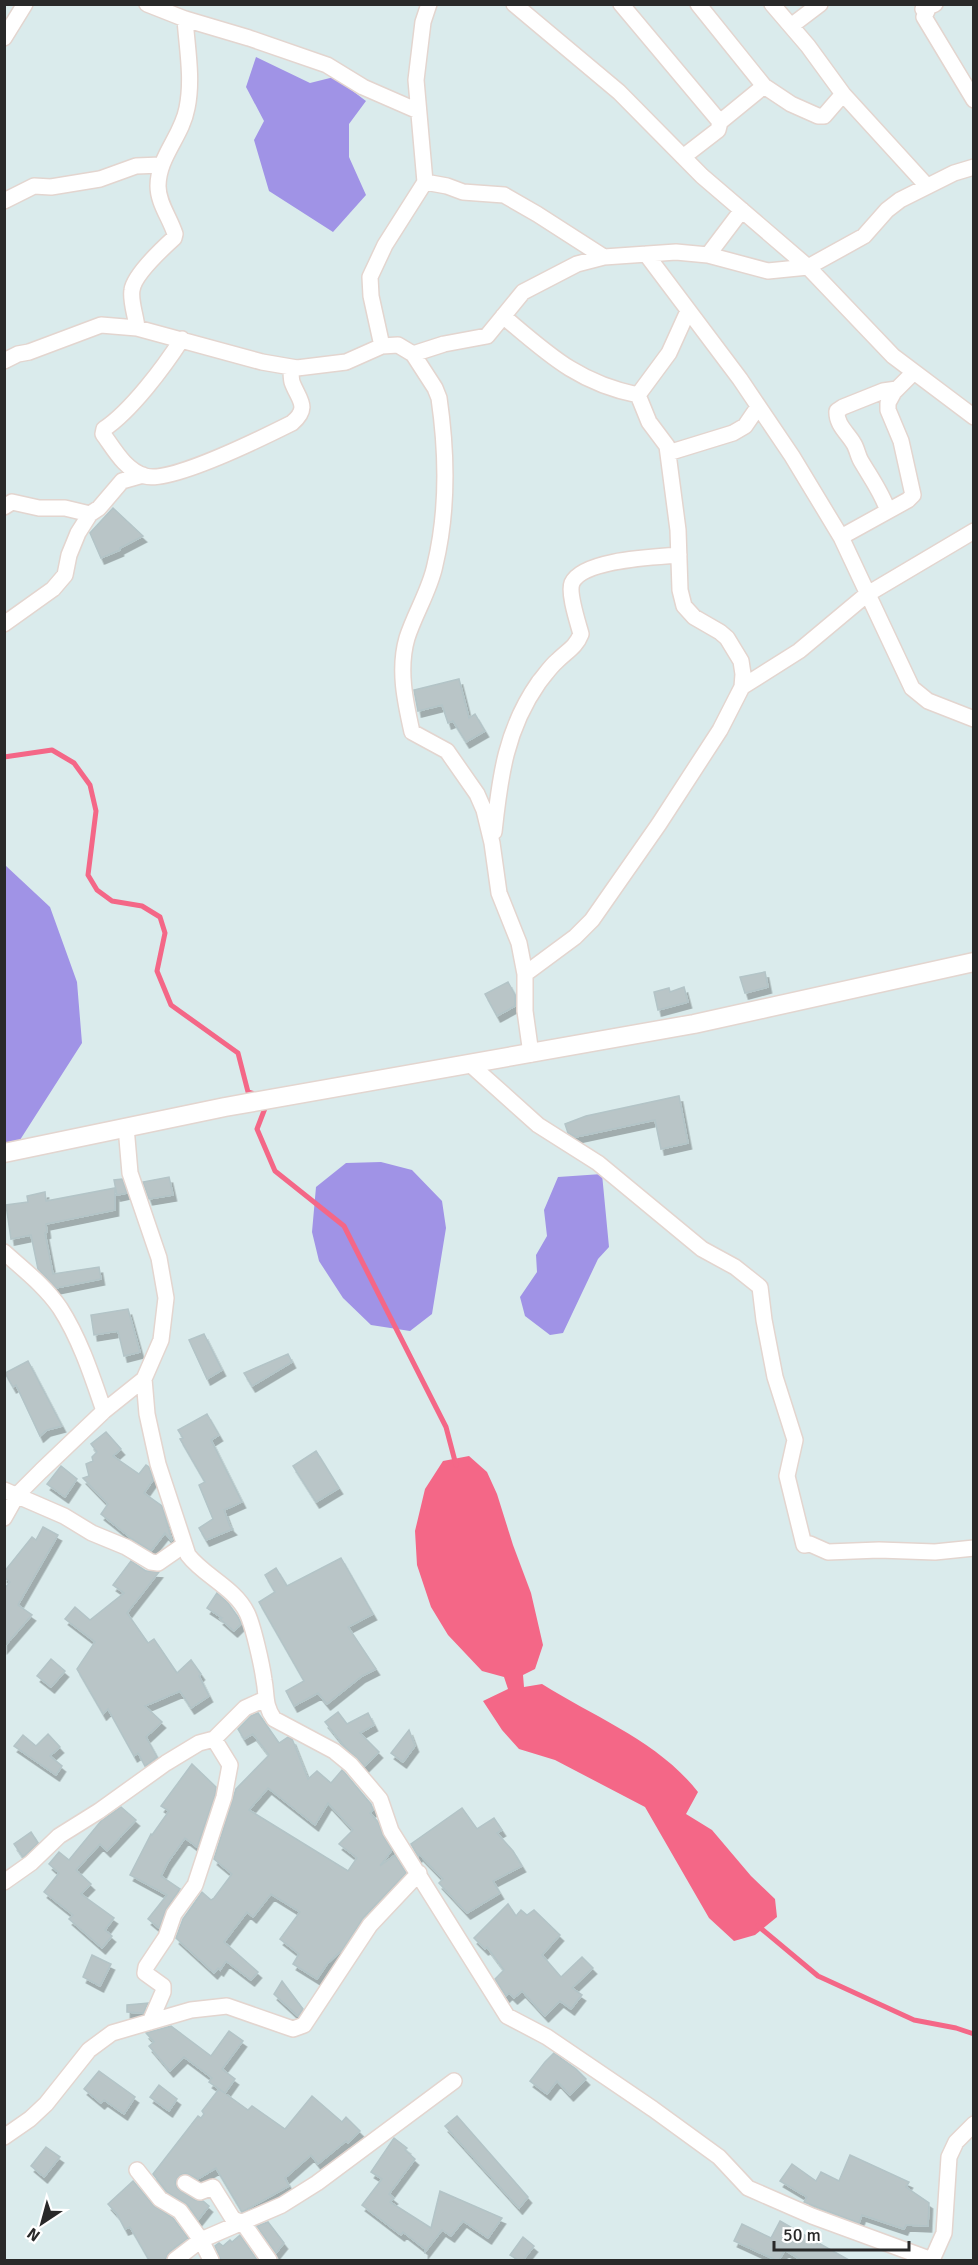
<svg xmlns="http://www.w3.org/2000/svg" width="978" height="2265" font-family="Signika,sans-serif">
  <defs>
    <filter id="shadow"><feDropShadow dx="3.5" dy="6" stdDeviation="0" flood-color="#0004"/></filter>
  </defs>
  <rect width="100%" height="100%" fill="#daebec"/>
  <path fill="#a093e6" d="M256,57L310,83L334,77L366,101L349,124V157L366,195L333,232L269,191L254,140L264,121L246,87Z
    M5,865L50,907L77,982L82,1043L11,1154L5,1155Z
    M381,1162L412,1170L442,1201L446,1228L432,1314L410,1331L371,1325L343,1298L319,1261L312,1232L316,1187L346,1163Z
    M602,1174L609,1247L598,1259L563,1333L550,1335L525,1316L520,1297L537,1272L536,1255L547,1236L544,1210L558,1177Z"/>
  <path fill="#f46787" d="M469,1456L487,1472L497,1494L513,1545L531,1593L543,1645L535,1669L523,1675L524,1687L542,1684C596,1718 658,1741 698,1792L686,1814L712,1830L751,1876L775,1899L777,1917L755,1935L734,1941L709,1918L645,1807L555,1760L519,1749L502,1730L483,1701L508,1689L504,1677L482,1671L448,1635L431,1607L417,1565L415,1531L425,1489L443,1461Z"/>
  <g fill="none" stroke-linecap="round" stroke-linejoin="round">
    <path stroke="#f46787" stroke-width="5" d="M4,757L52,750L74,763L90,785L96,811L88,875L97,890L112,901L142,906L160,917L165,933L157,971L171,1005L238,1053L248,1092L258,1095
      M267,1103L257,1129L275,1171L344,1226L446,1427L456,1465
      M758,1926L818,1976L914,2020L956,2028L974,2034"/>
  </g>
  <path fill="#b9c5c7" stroke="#b3c4c7" stroke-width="1.5" fill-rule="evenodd" filter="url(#shadow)" d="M113,508L143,536L120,548V550L101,558L90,533Z
    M459,679L469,718L475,714L485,731L466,742L453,721L448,723L442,705L418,711L414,690Z
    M765,972L768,987L745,993L740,977Z
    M508,982L515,995V1006L497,1016L485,994Z
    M684,987L688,1002L658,1010L654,992L669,988L670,992Z
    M679,1096L688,1143L661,1149L655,1120L576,1137L568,1133L565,1124L586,1116Z
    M169,1177L173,1195L149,1199L143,1182Z
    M122,1179L127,1193L117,1195L114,1180Z
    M115,1188V1210L46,1224L47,1232L45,1233L53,1274L99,1267L101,1279L56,1288L38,1269L31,1235L11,1239L6,1205L28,1202L27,1196L45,1192L46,1201Z
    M128,1309L140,1352L124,1356L118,1331L94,1335L91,1315Z
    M204,1334L222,1370L207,1379L189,1340Z
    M288,1354L292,1362L252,1386L244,1373Z
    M28,1361L62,1426L47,1430L40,1436L16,1385L13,1387L5,1373Z
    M207,1414L219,1435L211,1440L242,1502L224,1510L230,1526L233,1529L206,1540L199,1528L213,1519L199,1485L205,1482L180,1439L183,1438L178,1430Z
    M106,1432L121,1449L113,1456L139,1474L146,1465L149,1467L153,1480L144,1493L162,1506L172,1541L165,1533L151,1551L132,1539L101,1514L108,1504L83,1478L89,1476L86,1464L93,1461L92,1457L97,1452L91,1444Z
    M316,1451L339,1488L316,1502L293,1466Z
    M61,1466L77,1479L65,1497L47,1484Z
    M43,1527L58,1535L18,1605L32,1615L4,1647V1589L10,1582L4,1577V1572L32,1537L36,1540Z
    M341,1558L373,1614L348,1627L376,1669L362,1676L327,1704L318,1693L294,1706L286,1691L304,1681L259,1602L275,1592L265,1575L276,1568L287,1586Z
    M131,1561L146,1571L159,1572L127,1613L148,1643L154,1639L177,1673L191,1660L201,1674L199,1676L209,1696L191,1708L180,1691L145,1706L162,1722L146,1737L157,1757L145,1766L138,1753L134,1756L108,1709L103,1714L77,1669L95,1642L65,1619L75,1607L90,1620L124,1593L113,1585Z
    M217,1593L228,1603L238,1617L241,1624L234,1631L220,1619L222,1618L207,1608Z
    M51,1659L65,1671L51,1687L37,1676Z
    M338,1712L347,1724L368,1713L374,1725L360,1733L379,1752L365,1766L346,1748L325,1722Z
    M258,1713L279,1743L288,1737L292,1739L308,1779L317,1771L331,1783L342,1770L344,1772L371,1804L373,1810L370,1813L378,1822L383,1836L392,1850L380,1866L395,1855L406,1873L363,1918L343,1949L327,1964L317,1979L293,1964L299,1954L280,1939L300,1912L271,1894L253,1917L247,1912L224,1942L258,1972L251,1980L226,1961L220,1970L218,1968L214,1973L176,1938L183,1919L202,1892L211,1900L214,1898L232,1874L214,1859L236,1789L269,1755L253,1734L244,1739L238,1729L251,1716ZM268,1788L315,1825L328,1803L353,1830L339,1844L357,1858L348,1871L249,1810Z
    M409,1730L415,1746L403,1762L391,1753Z
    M48,1734L60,1747L50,1756L62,1766L56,1775L14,1746L23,1735L36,1746Z
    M192,1764L216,1787L215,1795L197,1847L185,1838L168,1862L161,1876L180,1889L166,1909L159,1928L148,1919L167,1895L130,1875L151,1834L152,1835L169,1811L161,1806Z
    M121,1807L136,1820L107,1851L100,1844L76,1870L91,1884L81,1894L114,1918L105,1930L112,1936L102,1948L69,1919L73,1915L44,1892L59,1873L49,1864L59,1852L69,1860L101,1821Z
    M462,1808L477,1829L494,1818L502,1830L497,1833L513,1851L522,1866L493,1881L500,1893L467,1913L439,1883L443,1879L419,1854L418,1856L411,1844Z
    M31,1832L38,1843L23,1857L14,1844Z
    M508,1904L516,1916L521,1910L527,1915L534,1910L560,1935L542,1955L561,1977L582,1957L593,1968L572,1988L582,1995L571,2009L560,2001L545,2016L522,1991L514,1998L509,1993L506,1996L495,1979L504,1970L487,1947L485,1949L474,1938Z
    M92,1955L111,1964L100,1986L83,1977Z
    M282,1981L303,2009L298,2016L274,1994Z
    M148,2003L143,2013L127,2012V2005Z
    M171,2026L211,2056L229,2031L243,2041L222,2069L235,2079L225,2093L209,2082L212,2078L184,2057L170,2071L149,2046L154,2042L146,2033Z
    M554,2053L576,2069L586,2079L570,2095L557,2081L547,2094L530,2081L545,2062Z
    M99,2071L135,2097L124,2114L104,2100L101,2103L84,2089Z
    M159,2085L177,2099L169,2111L150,2097Z
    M219,2089L248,2110L252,2106L285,2129L312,2096L342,2122L346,2117L360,2131L348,2143L346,2141L318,2164L311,2155L285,2178L289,2186L242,2212L216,2168L198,2179L186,2173L180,2175L175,2182L177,2188L195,2200L203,2201L209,2206L198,2220L188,2205L167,2192L153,2174L198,2116L201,2118L204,2114L202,2111Z
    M457,2116L528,2197L519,2208L445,2126Z
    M394,2138L407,2148L405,2150L415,2159L389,2194L394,2198L390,2202L431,2228L440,2191L502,2218L488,2238L463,2221L451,2236L442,2230L425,2252V2249L403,2232L401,2235L362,2205L382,2179L371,2172Z
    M46,2147L60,2157L44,2177L31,2166Z
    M850,2155L909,2182L906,2187L929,2203L928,2226L906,2225L904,2229L862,2215L859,2223L804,2202L807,2197L780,2181L792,2164L816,2181L821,2172L839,2181Z
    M133,2181L153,2205L173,2218L188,2238L169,2252L165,2260H149L130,2227L125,2229L117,2214L108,2204Z
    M780,2221L813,2240L849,2260H801L785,2250L779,2260H776L734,2241L742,2224L771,2238Z
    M268,2222L284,2243L276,2253L257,2226Z
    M240,2235L257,2260H221L215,2246L219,2243L223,2246L230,2240L232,2242Z
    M523,2237L534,2246L523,2260H518L510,2255Z"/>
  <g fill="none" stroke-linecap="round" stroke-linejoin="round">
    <g stroke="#e3d5cf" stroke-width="18">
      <path id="minor" d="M147,4L185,19L249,38L327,65L363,87L418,111
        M514,4L619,92L702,176L808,267L893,356L974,417
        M621,4L720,122L718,130L683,157
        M698,4L764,86L791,104L818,116H824L843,94
        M772,4L808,46L843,94L927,186
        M935,4L923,9L927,11L924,17L974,100
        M791,26L820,4
        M4,38L25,4
        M720,122L764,86
        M425,182L447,186L463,192L504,195L537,214L604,257
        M4,201L34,186L51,187L100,179L136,166L161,165
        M646,254L740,379L792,456L841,537L912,688L928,701L974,719
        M708,255L742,210
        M688,311L669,353L638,395L649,422L667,446L678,530L680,590L684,606L694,617L720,632L727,638L741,661L743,674L742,687
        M503,316C548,354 578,383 638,395
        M137,328C136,316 130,301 132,290C134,275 163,248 174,238L175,234C170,218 158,203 158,186C158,157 182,136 187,108C193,79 187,48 185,19
        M182,339C164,367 131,411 104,429L103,434C114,449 125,470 145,476C170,484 266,436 292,423C311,407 298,399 292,382C291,378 291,372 291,367
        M382,346L371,296L370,277L385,245L425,182L416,80L423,22L429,4
        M413,354L444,344L487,336L523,292L577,264L604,257L676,252L708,255L768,271L808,267L864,236L887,210L900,200L954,173L974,167
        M4,361L18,354L29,352L101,325L137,328L262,362L297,368L346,362L382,346L398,345L413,354L435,388L439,398C447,453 448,511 435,565C430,590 415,613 407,638C398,669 405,701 412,732L447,751L477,794L484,810L492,843L499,893L519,943L525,974V1011L531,1054
        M668,453L733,433L745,426L758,407
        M4,507L12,502L39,508H65L90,514
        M888,511C882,493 871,478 861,461C858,456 857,449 854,444C848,433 836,425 837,411L843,407L883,391L897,389
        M841,537L908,500L913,495L901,441L888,410V403L894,392L913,373
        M4,624L53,589L65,575L69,555L78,533L90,514L99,508L122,481L143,475
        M494,832C500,776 506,729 539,682C545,675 550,667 557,661C567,651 576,647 581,634C578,623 568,593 572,583C583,559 657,557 679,555
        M525,974L575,937L592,920L659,824L720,730L742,687L799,651L866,595L974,531
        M471,1065L538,1125L598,1163L702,1249L735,1267L760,1287L764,1320L775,1377L795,1440L787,1476L804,1545L810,1544L828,1552L879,1550L935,1552L974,1548
        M126,1127L130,1173L159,1258L166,1298L161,1340L144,1379L147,1414L158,1464L188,1555C204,1576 235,1588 247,1613C253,1625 262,1665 264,1680C267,1695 264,1705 274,1719L334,1751L351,1765L380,1799L391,1831L507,2016L547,2037L653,2109L719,2157L748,2188L812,2216L932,2260
        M4,1252C24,1270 45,1286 60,1308C80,1339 92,1376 104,1411
        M4,1490L64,1516L92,1533L126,1547L151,1562L158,1563L184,1545
        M4,1518L17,1495L41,1471L104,1411L144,1379
        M4,1882L31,1863L59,1836L99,1811L166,1763L199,1743L214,1739L245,1708L265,1699
        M150,2022L163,1992V1986L145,1973L146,1967L166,1937L174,1914L195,1885L224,1797L230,1765L214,1739
        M4,2137L30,2119L46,2104L89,2050L112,2033L191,2010L227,2006L293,2029L304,2025L370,1925L419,1873
        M137,2170L160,2199L180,2211L201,2240L211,2260
        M185,2183L200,2192L213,2187L233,2219L243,2223L269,2260
        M175,2260L201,2240L282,2205L317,2183L454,2081
        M932,2260L944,2233L949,2157L956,2142L974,2124"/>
    </g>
    <g stroke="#e3d5cf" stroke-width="21">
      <path id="tertiary" d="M4,1153L225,1107L694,1024L974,962"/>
    </g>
    <use href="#minor" stroke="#fff" stroke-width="15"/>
    <use href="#tertiary" stroke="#fff" stroke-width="18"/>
  </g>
  <rect width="978" height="2265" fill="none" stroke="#292929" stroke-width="12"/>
  <g transform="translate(42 2223) rotate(216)" stroke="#ffffff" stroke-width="4.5" paint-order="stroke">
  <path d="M0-4.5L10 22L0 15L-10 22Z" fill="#292929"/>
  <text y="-9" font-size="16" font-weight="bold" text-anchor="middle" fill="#292929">N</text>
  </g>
  <path d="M774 2241v9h135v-9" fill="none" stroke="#292929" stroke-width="3"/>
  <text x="783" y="2241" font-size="18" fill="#292929" stroke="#ffffff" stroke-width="4.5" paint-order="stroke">50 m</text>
</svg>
